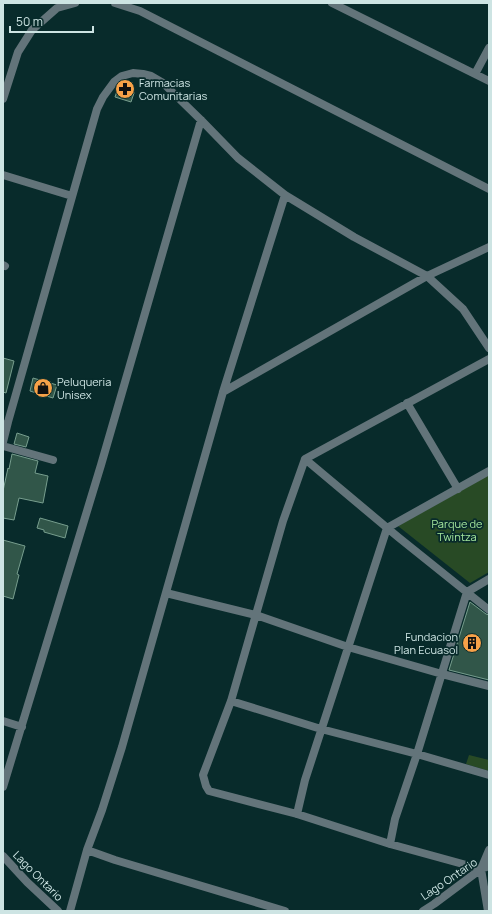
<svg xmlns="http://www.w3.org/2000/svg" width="492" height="914" font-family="Manrope,sans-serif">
  <rect width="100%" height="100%" fill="#082b2b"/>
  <path fill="#284a25" d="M489,475V572L470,583L398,526Z
    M469,755L489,760V771L466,764Z"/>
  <path fill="#315649" stroke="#779e8e" d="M125,83L132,86L134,93L131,102L115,97L119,85Z
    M3,358L14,361L6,393L3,392Z
    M33,378L57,385L53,398L30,391Z
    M17,433L29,437L26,447L14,444Z
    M12,454L38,461L35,473L48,476L43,503L19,498L14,520L3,518V491L8,468L9,469Z
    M40,518L68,526L65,538L44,532V530L37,528Z
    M3,540L25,546L17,574L19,575L13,599L3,596Z
    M470,602L486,614L489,615V680L449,670Z"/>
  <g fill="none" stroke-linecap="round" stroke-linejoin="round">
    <path stroke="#63747a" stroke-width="8" d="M115,3L140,11L489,189
      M332,3L489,81
      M475,74L489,48
      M3,99L18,52L32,30L57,8L75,3
      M3,175L72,196
      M3,265L5,266
      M223,392L427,276L489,247
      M407,403L458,489
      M3,427L8,422L97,109L103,97L114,82L122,76L133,73L143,74L151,76L163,83L201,120L238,158L285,195L354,237L427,276L463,309L489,348
      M3,442L8,422
      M3,446L53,460
      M305,459L398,537L489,610
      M166,593L256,615L348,647L442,674L489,686
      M231,701L321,729L417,754L489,775
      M3,721L22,727
      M3,787L101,465L201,120
      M297,814L305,780L387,528L489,471
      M390,844L395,819L417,754L467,592L489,579
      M87,850L115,860L285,911
      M3,856L27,882L58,911
      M481,869L390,844L297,814L209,791L206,786L203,775L231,701L283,521L305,459L489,359
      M70,911L87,850L102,810L122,747L223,392L285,195
      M423,911L434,904L481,869L489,866
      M488,911L481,869L489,850"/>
  </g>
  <defs>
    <g id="pharmacy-disc" transform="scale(1)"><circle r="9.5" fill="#f7a148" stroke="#082b2b"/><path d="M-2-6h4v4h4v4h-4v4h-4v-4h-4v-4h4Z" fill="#111"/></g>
    <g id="shop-disc" transform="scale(1)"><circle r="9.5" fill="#f7a148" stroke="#082b2b"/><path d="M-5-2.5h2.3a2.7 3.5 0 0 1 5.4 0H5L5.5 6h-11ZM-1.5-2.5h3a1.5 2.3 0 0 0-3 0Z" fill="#111"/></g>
    <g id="building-disc" transform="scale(1)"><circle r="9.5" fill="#f7a148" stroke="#082b2b"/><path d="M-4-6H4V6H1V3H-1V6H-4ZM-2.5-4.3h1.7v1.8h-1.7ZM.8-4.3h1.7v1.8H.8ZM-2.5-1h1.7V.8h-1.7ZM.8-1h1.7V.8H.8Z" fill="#111"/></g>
  </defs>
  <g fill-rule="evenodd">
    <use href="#pharmacy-disc" x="125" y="89"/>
    <use href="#shop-disc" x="43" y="388"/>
    <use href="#building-disc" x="472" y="643"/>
  </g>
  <g text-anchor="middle" stroke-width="3.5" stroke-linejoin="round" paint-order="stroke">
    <g font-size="11" fill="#cde4e3" stroke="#082b2b" text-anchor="start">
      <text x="139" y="87">Farmacias<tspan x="139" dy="13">Comunitarias</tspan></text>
      <text x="57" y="386">Peluqueria<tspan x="57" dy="13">Unisex</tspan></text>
      <text x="458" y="641" text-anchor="end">Fundacion<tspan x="458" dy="13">Plan Ecuasol</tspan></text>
    </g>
    <g font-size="11" fill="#a5e79d" stroke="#082b2b">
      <text x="457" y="528">Parque de<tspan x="457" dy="13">Twintza</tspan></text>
    </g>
    <g font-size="11" fill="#cde4e3" stroke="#082b2b">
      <text transform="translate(38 876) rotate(45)" y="4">Lago Ontario</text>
      <text transform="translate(449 879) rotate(-34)" y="4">Lago Ontario</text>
    </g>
  </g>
  <rect width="492" height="914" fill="none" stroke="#cde4e3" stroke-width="8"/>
  <path d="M10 26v6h83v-6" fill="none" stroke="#cde4e3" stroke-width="2"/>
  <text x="16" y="26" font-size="12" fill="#cde4e3" stroke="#082b2b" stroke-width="3" paint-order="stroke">50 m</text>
</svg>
